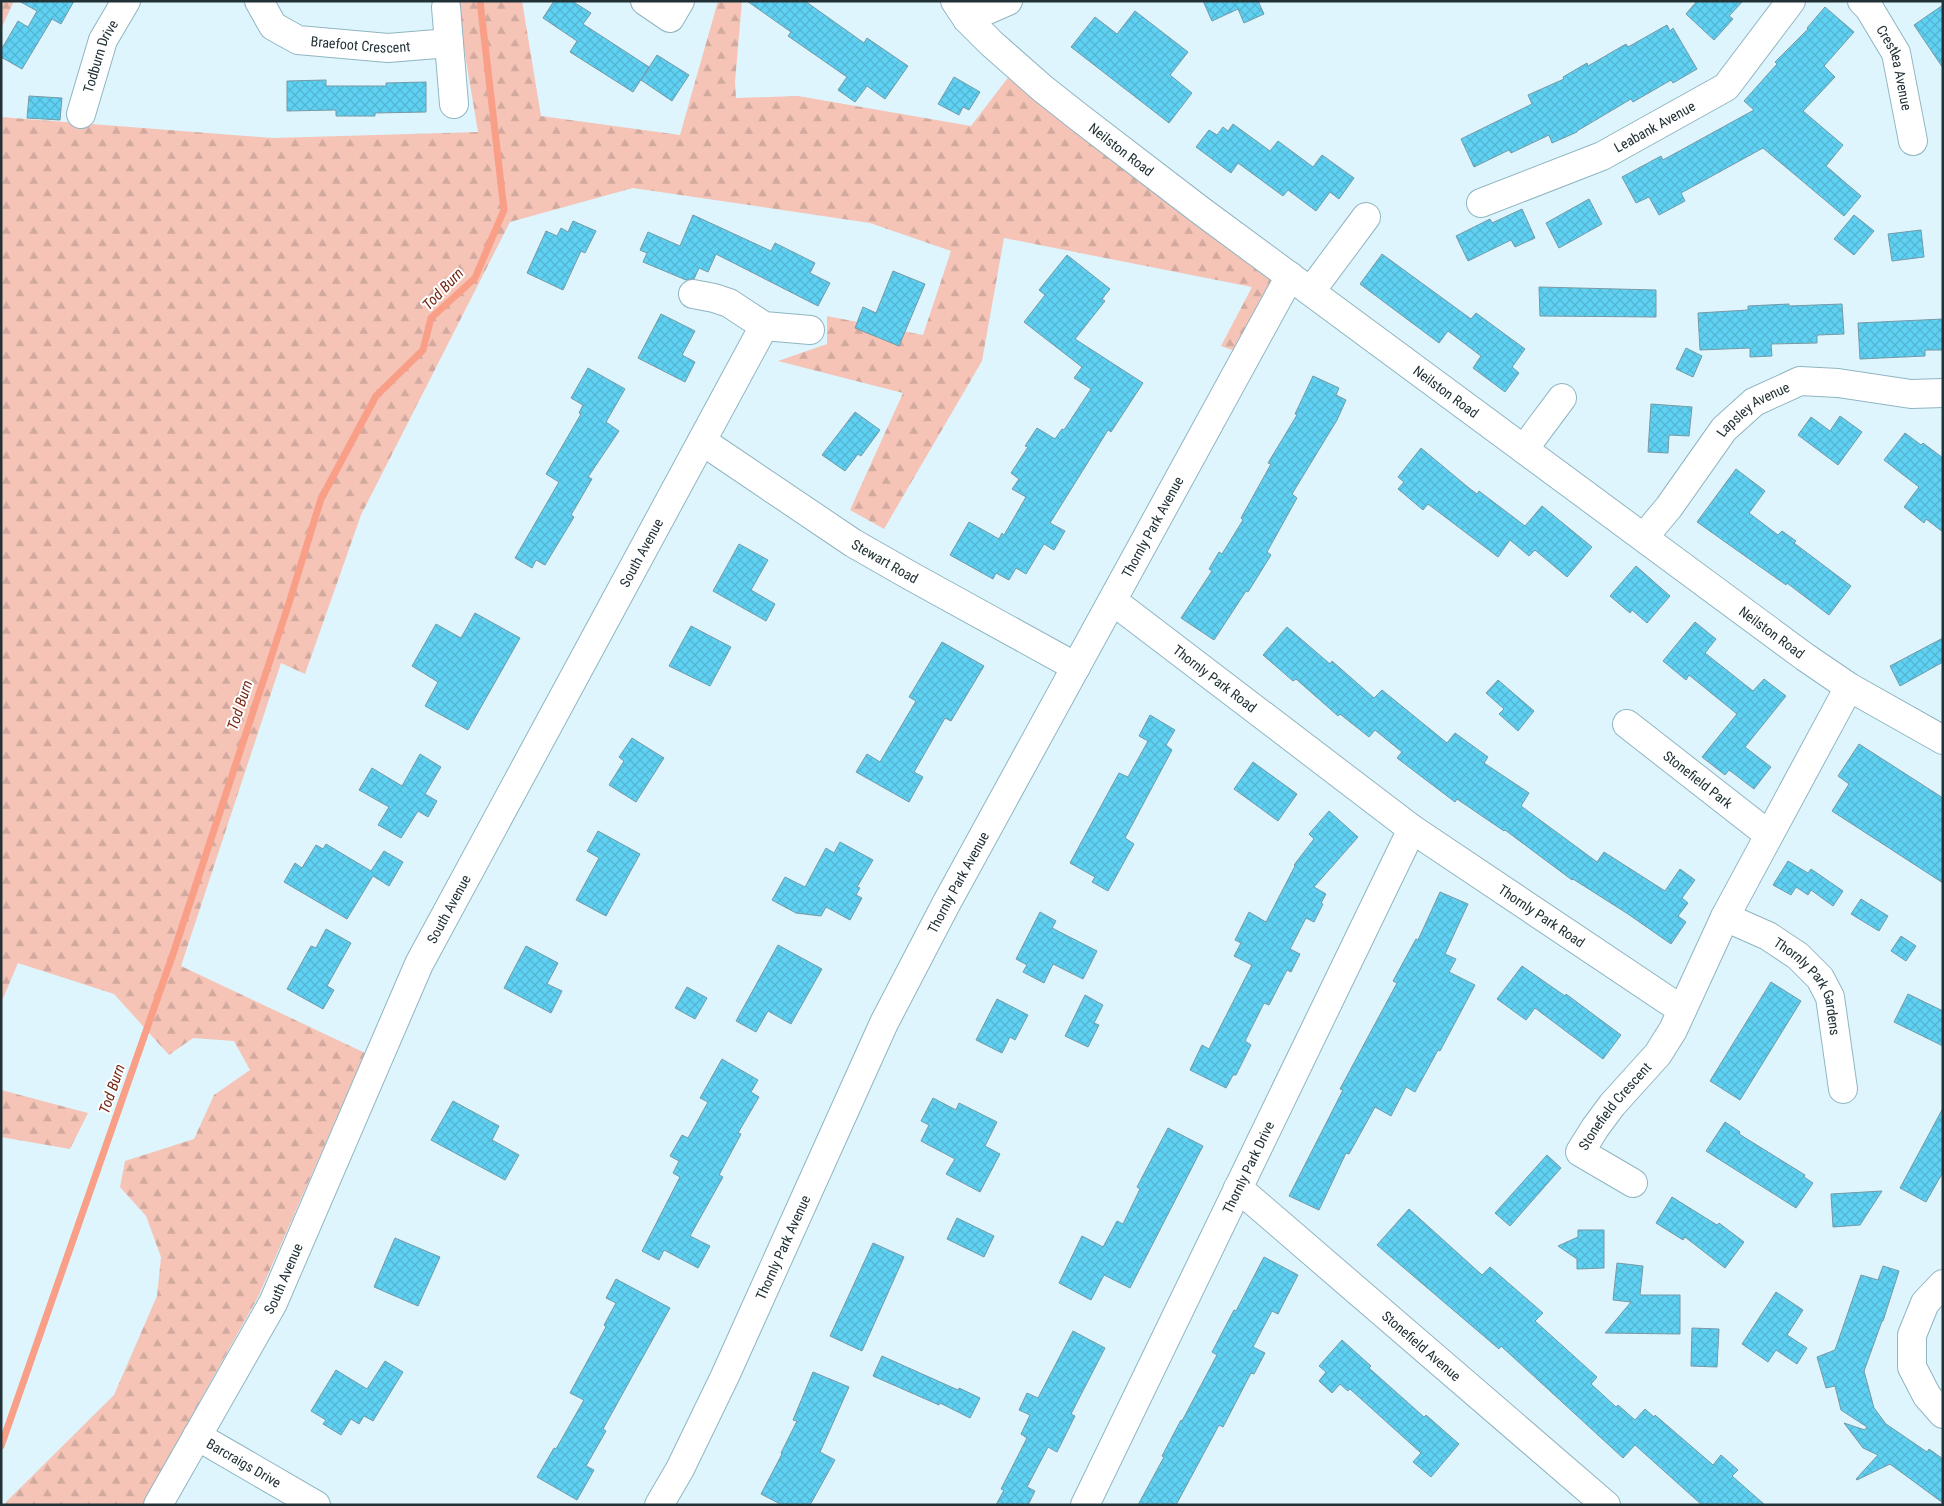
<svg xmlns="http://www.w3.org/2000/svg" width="1944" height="1506" font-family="'Roboto Condensed',sans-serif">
  <defs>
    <pattern id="forest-firs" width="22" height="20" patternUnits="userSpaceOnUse" patternTransform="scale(1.25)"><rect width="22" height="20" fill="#f5c4b7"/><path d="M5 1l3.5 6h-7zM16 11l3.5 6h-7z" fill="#d2a99e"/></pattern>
    <pattern id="building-cross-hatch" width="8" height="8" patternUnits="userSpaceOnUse" patternTransform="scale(1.25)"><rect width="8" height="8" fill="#5fd1f3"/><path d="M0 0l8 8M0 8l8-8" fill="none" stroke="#52b4d1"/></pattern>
  </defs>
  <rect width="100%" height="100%" fill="#def5fd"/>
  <path fill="url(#forest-firs)" d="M1,1H14L1,29Z
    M456,1H522L541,116L680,135L718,1H742L735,82L736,98L798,96L971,126L1010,75L1276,282L1235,351L1221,346L1252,287L1004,238L982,361L884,529L850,510L903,393L778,361L827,344V316L923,335L951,251L870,223L633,188L510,222L361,515L305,674L281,663L181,966L365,1053L258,1297L142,1505H5L7,1501L114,1395L157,1296L161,1257L146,1216L120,1187L125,1161L194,1139L214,1095L250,1070L234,1041L193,1038L169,1055L114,994L18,963L1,1003V117L273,138L478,132Z
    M1,1090L88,1113L70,1149L1,1137Z"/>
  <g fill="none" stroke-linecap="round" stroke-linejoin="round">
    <path stroke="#f99f88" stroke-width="7" d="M1,1446L174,951L289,603L321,499L376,396L423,350L431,318L475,278L504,210L480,1"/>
  </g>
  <path fill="url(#building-cross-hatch)" stroke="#769aa6" d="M19,1H74L61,24L52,19L22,69L1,57V50L18,21L28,27L37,11Z
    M554,1H572L591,13L583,24L649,67L633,92L570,52L577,41L543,18Z
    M747,1H805L864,43L867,38L908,66L885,99L867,86L855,102L838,90L847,77L788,36L791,32Z
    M1203,1H1258L1264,14L1244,23L1238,9L1212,21Z
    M1697,1H1743L1729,16L1733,19L1714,40L1686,14Z
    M1943,5V68L1914,25Z
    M1825,7L1854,32L1824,66L1835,77L1803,111L1843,145L1826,166L1861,196L1844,216L1763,148L1681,193L1685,201L1659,215L1649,197L1636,203L1622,177L1661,156L1663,160L1754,110L1744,101L1777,64L1775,62L1808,29L1807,28Z
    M1135,11L1188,52L1170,75L1192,93L1169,123L1071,47L1095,17L1117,34Z
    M1667,25L1670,31L1673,28L1697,69L1673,83L1671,80L1633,102L1631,99L1577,131V132L1552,143L1549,135L1511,153L1509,150L1474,167L1461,139L1532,104L1528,95L1564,79L1563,77L1587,63L1588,66L1626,44L1628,47Z
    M657,55L689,75L672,101L641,80Z
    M954,77L980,92L969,110L963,107L959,115L938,104Z
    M326,80V86H386V83L426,82V112L375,113V116H336V110L287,111V81Z
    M29,96L62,98L60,120L27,118Z
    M1233,124L1270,151L1278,141L1313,167L1322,155L1354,178L1339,199L1330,192L1316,211L1288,190L1283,196L1238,163L1231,173L1196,147L1209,130L1217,135L1223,127L1228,131Z
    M1589,199L1602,224L1559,248L1546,223Z
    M1522,209L1535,238L1515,247L1511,240L1468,261L1456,236L1490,219L1492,223Z
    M693,215L771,251L775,243L815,263L810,273L830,283L818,306L716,254L708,272L699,268L694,279L686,280L643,262L647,253L640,250L648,232L680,246Z
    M1854,215L1874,231L1854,255L1834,239Z
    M573,221L596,231L585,253L581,251L563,290L527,273L546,231L557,236L561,228L568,232Z
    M1921,230L1924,257L1892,261L1888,234Z
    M1382,254L1471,319L1476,313L1525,349L1512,367L1519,373L1505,392L1473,368L1481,356L1448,331L1439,343L1360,284Z
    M1067,255L1110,289L1102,299L1105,301L1075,339L1143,383L1111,432L1108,430L1050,523L1065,531L1054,550L1044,544L1026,574L1016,568L1009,580L996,573L993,579L950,555L969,522L999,539L1002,533L1004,535L1026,497L1012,489L1019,479L1011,473L1028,447L1025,446L1037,428L1055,439L1062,429L1064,430L1091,389L1074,378L1082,367L1024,322L1045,295L1039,290Z
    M893,271L925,284L899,346L855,328L863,307L876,313Z
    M1539,287L1656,290V317L1540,316Z
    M1789,304V306L1842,304L1844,334L1817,335V343L1771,344L1772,356L1750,357V348L1700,350L1698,313L1748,310V306Z
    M661,314L695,331L682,355L695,362L685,382L638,358Z
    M1943,319V350H1925V356L1860,359L1858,323Z
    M1686,348L1702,356L1693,377L1676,369Z
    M588,368L625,389L606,422L619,431L588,477L592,479L571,515L574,517L545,565L536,560L532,568L515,558L559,482L546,474L581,414L579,413L583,405L571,398Z
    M1313,376L1339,388L1336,395L1346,400L1337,420L1292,494L1297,498L1267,552L1271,555L1248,592L1246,591L1214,640L1181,618L1212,571L1209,569L1219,552L1222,554L1243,520L1241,518L1271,464L1268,463L1297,415L1295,414Z
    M1651,404L1692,407L1689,436L1669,435L1668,453L1648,452Z
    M855,412L880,430L861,456L858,454L845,471L822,455Z
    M1840,416L1862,432L1838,465L1798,435L1811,417L1830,431Z
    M1905,433L1921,445L1923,443L1943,458V532L1926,519L1924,523L1904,507L1919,487L1884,460Z
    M1421,448L1469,488L1477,494L1479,491L1525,526L1542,506L1592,547L1567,577L1535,550L1529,556L1510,540L1498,557L1428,504L1423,510L1398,489L1404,482L1398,477Z
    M1736,469L1765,491L1749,513L1778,535L1782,531L1796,541L1794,543L1851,586L1829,615L1787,583L1786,585L1697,522Z
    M739,544L768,560L751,590L775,604L766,621L713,591Z
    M1636,566L1670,596L1647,623L1632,610L1630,613L1610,596Z
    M475,613L520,638L468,730L425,706L438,682L412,666L436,624L461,638Z
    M1695,622L1716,639L1705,653L1753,691L1764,679L1786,696L1745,747L1771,767L1754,789L1729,770L1725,775L1702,757L1737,714L1689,675L1686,680L1663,661Z
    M691,626L731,647L710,686L669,666Z
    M1287,627L1330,664L1332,661L1374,698L1382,690L1447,743L1455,733L1488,757L1484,763L1529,793L1521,806L1597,862L1604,852L1665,891L1680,869L1695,880L1682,898L1688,903L1678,916L1686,922L1671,944L1628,914L1573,879L1572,880L1505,830L1504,831L1457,799L1455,802L1397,758L1402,752L1375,730L1369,737L1340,714L1338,716L1296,679L1293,681L1263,655Z
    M1943,638V662L1900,686L1890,666Z
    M942,642L984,666L951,721L945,718L914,772L923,777L909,802L856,772L867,754L880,762L916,701L909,697Z
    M1498,680L1534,711L1518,731L1499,714L1504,709L1486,693Z
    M1150,715L1175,730L1166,745L1172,750L1125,838L1134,844L1108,891L1092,882L1095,877L1070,863L1119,773L1128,777L1148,741L1139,736Z
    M632,738L664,758L636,802L609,785L624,761L619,757Z
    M1859,744L1943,798V883L1832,811L1849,784L1838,776Z
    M420,754L441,767L425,794L437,801L428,817L418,811L401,838L378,825L389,807L359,790L372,768L402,786Z
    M1253,762L1297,794L1278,821L1234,789Z
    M1329,811L1358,837L1314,887L1326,894L1321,903L1323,904L1314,922L1306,918L1290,949L1300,954L1291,972L1287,970L1269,1005L1264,1003L1245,1041L1251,1045L1236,1075H1233L1226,1088L1190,1070L1202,1045L1209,1049L1252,965L1234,956L1241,943L1235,940L1249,912L1266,922L1295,866L1294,865L1314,839L1309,834Z
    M598,831L640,854L606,916L576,900L599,858L587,851Z
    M840,842L873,860L857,887L860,888L856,895L862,898L850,920L826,907L821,916L796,913L772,900L785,877L805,887L826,848L834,853Z
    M326,844L371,871L384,851L403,862L389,886L373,876L347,919L284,882L295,863L302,868L316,845L323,849Z
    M1788,861L1808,873L1811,869L1843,891L1833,906L1811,890L1808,895L1796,887L1791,895L1773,885Z
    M1440,892L1468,904L1445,954L1456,959L1449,972L1475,985L1440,1051L1438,1050L1415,1092L1406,1087L1391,1116L1375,1107L1349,1154L1346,1153L1319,1210L1289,1196L1343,1090L1340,1089L1397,983L1393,981L1416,939L1418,940Z
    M1861,899L1888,916L1879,931L1851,914Z
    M1040,912L1056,921L1052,928L1097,951L1083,979L1053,964L1044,983L1023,972L1027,965L1016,959Z
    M326,929L351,943L327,986L334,990L323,1009L287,989L311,946L316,948Z
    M1901,936L1916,946L1906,961L1891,951Z
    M778,945L822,969L791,1024L768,1011L756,1032L736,1021Z
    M526,946L558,963L547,984L562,991L551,1013L504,988Z
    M1522,966L1565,996L1566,994L1621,1035L1603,1059L1535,1008L1526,1020L1497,999Z
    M1771,982L1801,1001L1740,1100L1710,1081Z
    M687,987L707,998L695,1019L675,1008Z
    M1908,994L1943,1011V1046L1894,1022Z
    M1085,995L1103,1005L1094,1023L1099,1025L1088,1047L1065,1036Z
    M997,999L1028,1015L1015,1040L1010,1037L1002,1053L976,1040Z
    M722,1059L758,1080L751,1092L759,1097L738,1133L741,1134L719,1175L723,1177L690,1236L710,1246L698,1268L664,1250L659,1260L642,1251L680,1177L673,1173L679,1161L670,1156L682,1135L688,1138L708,1102L700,1098Z
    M933,1098L956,1110L959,1103L997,1122L985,1146L1000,1154L980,1192L946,1174L955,1159L921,1141L929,1125L921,1121Z
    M453,1101L499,1126L492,1140L519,1155L505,1180L431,1140Z
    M1943,1108V1172L1926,1202L1900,1188Z
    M1725,1122L1740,1132L1739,1134L1805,1175L1804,1177L1813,1183L1796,1208L1706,1151Z
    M1168,1128L1203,1146L1130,1288L1104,1275L1091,1300L1059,1283L1082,1236L1103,1247L1117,1221L1123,1224L1140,1189L1137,1187Z
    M1547,1155L1561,1168L1510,1226L1495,1213Z
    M1882,1191L1860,1225L1833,1227L1831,1194Z
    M1672,1197L1717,1225L1719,1223L1744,1242L1725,1268L1685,1237L1683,1240L1656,1223Z
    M1409,1209L1482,1275L1490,1267L1543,1313L1535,1321L1597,1377L1591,1384L1616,1407L1618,1405L1635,1420L1645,1409L1654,1417L1655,1415L1713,1465L1721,1455L1738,1470L1732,1476L1765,1505H1702L1635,1445L1623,1458L1501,1346L1499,1349L1377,1245Z
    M957,1218L994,1236L984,1257L947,1239Z
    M1578,1230H1604V1268L1577,1269V1259L1558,1246L1578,1237Z
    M395,1238L440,1257L418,1306L374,1287Z
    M873,1243L904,1257L862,1351L830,1336Z
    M1264,1257L1298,1275L1278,1314L1272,1311L1253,1347L1265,1353L1254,1374L1251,1373L1223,1427L1219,1425L1176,1505H1138L1164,1457L1162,1456L1181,1420L1182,1421L1217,1355L1212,1352L1234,1310L1236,1311Z
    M1617,1263L1643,1266L1640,1295H1680V1334L1605,1333L1631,1302L1613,1300Z
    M1883,1266L1899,1271L1883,1321H1882L1864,1371L1874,1408L1886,1424L1927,1452L1929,1449L1943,1459V1503L1890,1464L1857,1480L1856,1479L1878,1455L1863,1448L1844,1423L1865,1430L1867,1427L1841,1410L1835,1386L1826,1388L1817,1357L1835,1350L1861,1275L1878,1280Z
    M616,1279L670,1308L603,1429L606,1431L586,1466L594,1470L577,1500L537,1477L554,1448L556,1449L584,1400L570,1393L606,1327L604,1325L616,1303L606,1298Z
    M1776,1292L1803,1310L1787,1335L1807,1348L1797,1364L1776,1350L1768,1362L1742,1344Z
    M1692,1328L1719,1329L1717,1367L1691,1366Z
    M1073,1331L1105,1348L1071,1414L1075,1416L1057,1452L1048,1447L1027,1487L1035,1491L1028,1505H996L1004,1490L1001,1489L1027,1438L1021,1434L1030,1415L1019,1410L1027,1393L1038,1398Z
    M1342,1340L1371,1366L1369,1368L1424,1417L1426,1415L1459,1444L1431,1477L1413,1462L1421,1453L1350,1389L1348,1391L1340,1384L1332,1393L1319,1381L1326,1372L1319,1366Z
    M882,1356L958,1390L959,1388L980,1398L970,1418L940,1403L939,1405L873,1376Z
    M385,1361L403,1372L373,1421L364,1416L359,1424L351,1419L341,1435L323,1424L326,1420L311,1411L336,1370L367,1389Z
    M813,1372L849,1387L820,1452L835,1460L810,1505H782L761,1494L782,1454L781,1453L797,1421L793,1420Z"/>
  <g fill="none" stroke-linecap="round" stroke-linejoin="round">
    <g stroke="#90b5c2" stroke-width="30">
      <g id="minor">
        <path id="s1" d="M259,1L273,26L298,40L388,48L449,43"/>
        <path d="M645,1L670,18L680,1"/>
        <path id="s2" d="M1862,1L1869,8L1896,53L1913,141"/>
        <path d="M446,7L454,104"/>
        <path d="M967,19L1008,1"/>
        <path id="s3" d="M81,114L103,40L126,1"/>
        <path id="s4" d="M1481,203L1602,156L1726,87L1791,1"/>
        <path d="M1311,291L1366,217"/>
        <path d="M693,294L714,298L729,303L764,326L810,330"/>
        <path id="s5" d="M702,441L853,543L909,575L1076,667"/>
        <path d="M1524,449L1562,398"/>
        <path id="s6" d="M1644,537L1669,507L1724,429L1754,402L1800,381L1838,383L1911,394L1943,393"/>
        <path id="s7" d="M1113,601L1412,829L1682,1010"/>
        <path id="s8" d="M1627,724L1769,835"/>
        <path id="s9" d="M1725,917L1768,936L1798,956L1820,978L1830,997L1843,1089"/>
        <path id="s10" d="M1633,1183L1580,1152L1595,1128L1612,1105L1658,1054L1673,1030L1725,917L1849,687"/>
        <path id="s11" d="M1238,1188L1606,1505"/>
        <path d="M1943,1284L1925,1303L1912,1335V1367L1927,1396L1943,1414"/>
        <path id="s12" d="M197,1436L316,1505"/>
        <path id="s13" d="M158,1505L273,1303L419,964L764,326"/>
        <path id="s14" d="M659,1505L680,1469L725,1376L884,1023L946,904L1290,276"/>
        <path id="s15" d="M1085,1505L1412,829"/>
      </g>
    </g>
    <g stroke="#90b5c2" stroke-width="30">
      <g id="major">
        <path id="s16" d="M955,1L967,19L991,43L1042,88L1080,118L1200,210L1805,657L1849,687L1943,740"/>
      </g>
    </g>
    <use href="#minor" stroke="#fff" stroke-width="28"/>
    <use href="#major" stroke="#fff" stroke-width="28"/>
  </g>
  <g text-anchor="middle" stroke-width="4" stroke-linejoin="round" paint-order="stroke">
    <g font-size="14" fill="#223136" stroke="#fefefe">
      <text dy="5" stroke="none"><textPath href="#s1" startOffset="120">Braefoot Crescent</textPath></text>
      <text dy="5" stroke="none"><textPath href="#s3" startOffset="61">Todburn Drive</textPath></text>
      <text dy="5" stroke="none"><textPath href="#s2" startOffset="76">Crestlea Avenue</textPath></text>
      <text dy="5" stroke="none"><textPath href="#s4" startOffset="190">Leabank Avenue</textPath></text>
      <text dy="5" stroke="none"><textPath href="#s16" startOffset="224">Neilston Road</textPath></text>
      <text dy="5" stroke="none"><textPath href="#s16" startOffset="629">Neilston Road</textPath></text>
      <text dy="5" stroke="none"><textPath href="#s6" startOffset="170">Lapsley Avenue</textPath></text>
      <text dy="5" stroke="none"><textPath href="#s14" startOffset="1096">Thornly Park Avenue</textPath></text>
      <text dy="5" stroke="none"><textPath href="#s13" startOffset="1069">South Avenue</textPath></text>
      <text dy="5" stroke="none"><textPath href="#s5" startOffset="219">Stewart Road</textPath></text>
      <text dy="5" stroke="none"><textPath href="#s16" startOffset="1034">Neilston Road</textPath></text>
      <text dy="5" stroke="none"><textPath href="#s7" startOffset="128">Thornly Park Road</textPath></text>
      <text dy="5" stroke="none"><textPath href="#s8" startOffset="90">Stonefield Park</textPath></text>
      <text dy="5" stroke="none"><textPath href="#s14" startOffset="691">Thornly Park Avenue</textPath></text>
      <text dy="5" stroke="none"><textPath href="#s13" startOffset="664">South Avenue</textPath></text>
      <text dy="5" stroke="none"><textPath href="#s7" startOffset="532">Thornly Park Road</textPath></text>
      <text dy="5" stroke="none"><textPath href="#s9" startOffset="115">Thornly Park Gardens</textPath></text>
      <text dy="5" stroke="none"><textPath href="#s10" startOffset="119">Stonefield Crescent</textPath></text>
      <text dy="5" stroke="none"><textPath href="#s15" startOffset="375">Thornly Park Drive</textPath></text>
      <text dy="5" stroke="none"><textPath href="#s14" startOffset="286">Thornly Park Avenue</textPath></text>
      <text dy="5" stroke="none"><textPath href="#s13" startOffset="259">South Avenue</textPath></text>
      <text dy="5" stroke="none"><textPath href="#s11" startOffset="242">Stonefield Avenue</textPath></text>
      <text dy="5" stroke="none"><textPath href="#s12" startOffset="54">Barcraigs Drive</textPath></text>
    </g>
    <g font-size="15" font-style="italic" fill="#762714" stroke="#fefefe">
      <text transform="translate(443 289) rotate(-46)" y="5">Tod Burn</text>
      <text transform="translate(240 705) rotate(-72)" y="5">Tod Burn</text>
      <text transform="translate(112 1089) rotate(-71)" y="5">Tod Burn</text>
    </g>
  </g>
  <rect width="1944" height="1506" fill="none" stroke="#223136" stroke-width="5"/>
</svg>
